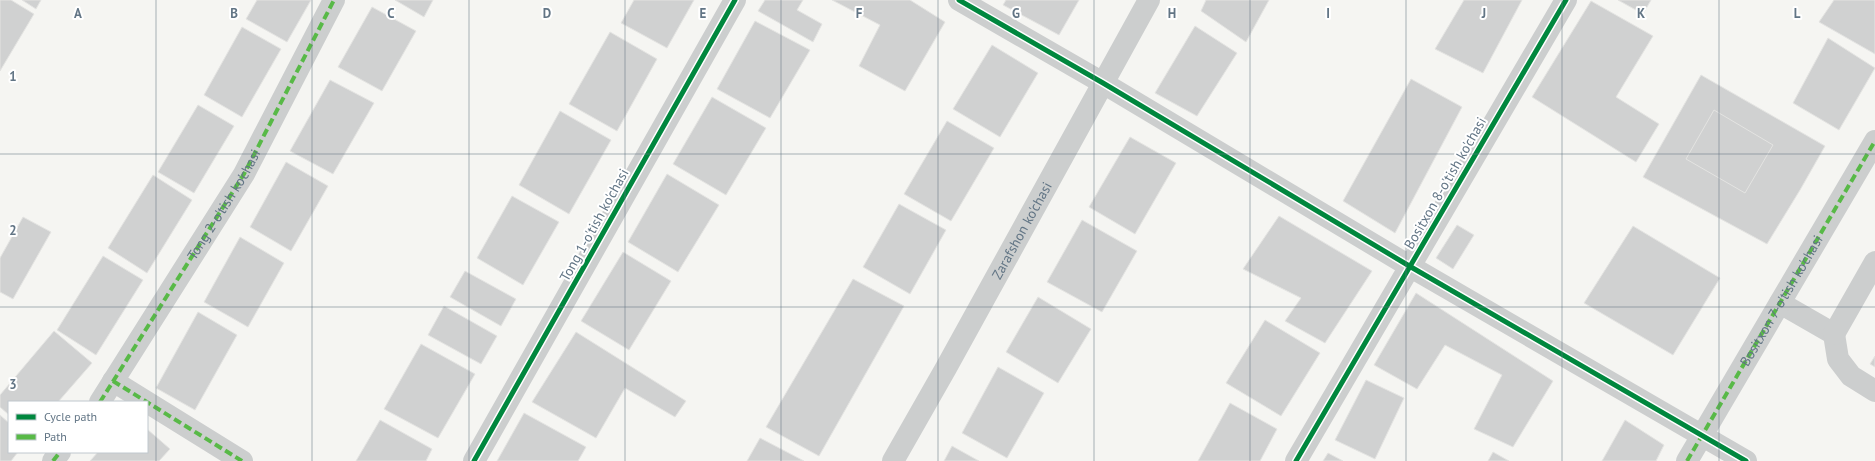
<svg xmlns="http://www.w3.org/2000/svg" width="1875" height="461" font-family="'PT Sans',sans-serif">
  <rect width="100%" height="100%" fill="#f5f5f2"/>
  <path fill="#d0d1d1" stroke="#e4e4e2" d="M0,0H11L34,14L0,71Z
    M22,0H41L36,9Z
    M257,0H311L287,42L246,19Z
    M395,0H433L424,17Z
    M634,0H694L667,48L621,23Z
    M765,0H803L797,10L822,24L813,42L758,11Z
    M832,0H910L945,22L905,91L859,66L880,25Z
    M1006,0H1079L1059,35L1003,5Z
    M1206,0H1269L1246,42L1201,11Z
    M1464,0H1522L1483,73L1435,49Z
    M1618,0H1651L1643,14Z
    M1834,0H1875V54L1819,22Z
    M1591,1L1653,36L1616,97L1659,124L1636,162L1532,97Z
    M372,7L416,31L382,91L338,67Z
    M755,21L810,50L770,118L717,89Z
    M1195,26L1237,53L1197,116L1155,93Z
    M242,27L281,49L242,117L204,95Z
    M610,32L657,59L617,131L569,104Z
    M1828,38L1875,68L1839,130L1793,103Z
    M992,45L1038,73L1000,137L953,109Z
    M1701,75L1825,146L1800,190L1767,244L1643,177Z
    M1411,79L1462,107L1395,233L1343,201Z
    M330,80L374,103L333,174L290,151Z
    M712,97L766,128L726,195L673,164Z
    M198,105L234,126L194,193L158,172Z
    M1714,110L1773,145L1745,193L1686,159Z
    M560,111L611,140L569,214L519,185Z
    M947,121L994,148L951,221L904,194Z
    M1130,137L1176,163L1135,234L1089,207Z
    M286,162L328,186L291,251L250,227Z
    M667,174L719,205L678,272L628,242Z
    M153,175L192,200L147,273L108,248Z
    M512,196L559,222L523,285L477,258Z
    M899,204L946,230L910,294L863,267Z
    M1279,216L1372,271L1325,343L1285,321L1301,298L1243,269Z
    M23,217L51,232L13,299L0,292V258Z
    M1082,220L1137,251L1102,312L1047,282Z
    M1457,225L1474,235L1453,269L1436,258Z
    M1633,226L1720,278L1673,355L1584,303Z
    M240,237L284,263L248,327L204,302Z
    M623,252L671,281L629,350L581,321Z
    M103,256L143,280L96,355L57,330Z
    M465,271L516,299L501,326L450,297Z
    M853,279L904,306L819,456L766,427Z
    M1416,293L1553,381L1513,447L1474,429L1502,375L1445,345L1417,389L1374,365Z
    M1038,297L1091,329L1058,383L1006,352Z
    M444,306L497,336L481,364L428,335Z
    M198,312L237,335L195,410L156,388Z
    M1265,320L1320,353L1281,416L1226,383Z
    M54,331L92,363L58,402H9V415L0,407V395Z
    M576,332L686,401L675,417L625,388L596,438L532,402Z
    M421,344L475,374L438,438L384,409Z
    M1875,356V367L1870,364Z
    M998,367L1044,393L1007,458L962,433Z
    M1366,380L1404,398L1375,459L1335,440Z
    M1230,403L1277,429L1260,461H1198Z
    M524,413L586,447L578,461H497Z
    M0,415L9,423V452H18L11,461H0Z
    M380,420L432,449L426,461H356Z
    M1625,420L1664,445L1656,461H1602Z
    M147,429L170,449L159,461H90L98,452H147Z
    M760,438L804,461H747Z
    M952,446L979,461H944Z
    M1493,452L1509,461H1488Z
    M1328,453L1343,461H1323Z"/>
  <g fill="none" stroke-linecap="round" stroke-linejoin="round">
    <g stroke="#cccece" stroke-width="22">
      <path d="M959,0L1103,83L1411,267L1746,461"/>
      <path d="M1780,303L1834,334L1838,359L1851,376L1875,391"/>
      <path d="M1834,334L1875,262"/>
      <path d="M113,381L242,461"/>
      <path id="s1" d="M100,402L244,174L334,0"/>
      <path d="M53,461L60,452"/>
      <path d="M474,461L735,0"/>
      <path id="s2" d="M893,461L946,368L1149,0"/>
      <path d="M1296,461L1566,0"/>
      <path d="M1687,461L1875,141"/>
    </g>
    <g stroke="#58b947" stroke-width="4" stroke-dasharray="8 4" stroke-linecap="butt">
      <path d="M113,381L242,461"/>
      <path d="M100,402L244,174L334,0"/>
      <path d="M53,461L60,452"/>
      <path id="s3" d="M1687,461L1875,141"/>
    </g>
    <g stroke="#fff" stroke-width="8">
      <path id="cycleway" d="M959,0L1103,83L1411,267L1746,461
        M474,461L735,0
        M1296,461L1566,0"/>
    </g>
    <use href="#cycleway" stroke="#00873e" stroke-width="5"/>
  </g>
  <path fill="none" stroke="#627585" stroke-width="1" stroke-opacity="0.55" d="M156,0V461M312,0V461M469,0V461M625,0V461M781,0V461M938,0V461M1094,0V461M1250,0V461M1406,0V461M1562,0V461M1719,0V461M0,154H1875M0,307H1875"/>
  <g text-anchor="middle" stroke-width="4" stroke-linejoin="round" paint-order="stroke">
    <g font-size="14" fill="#627585" stroke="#fff">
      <text transform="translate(1445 183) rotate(-60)" y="5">Bositxon 8-o'tish ko'chasi</text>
      <text dy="5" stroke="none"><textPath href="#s1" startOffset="233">Tong 2-o'tish ko'chasi</textPath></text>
      <text transform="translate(594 225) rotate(-61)" y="5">Tong 1-o'tish ko'chasi</text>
      <text dy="5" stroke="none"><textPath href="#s2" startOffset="264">Zarafshon ko'chasi</textPath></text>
      <text dy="5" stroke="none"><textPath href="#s3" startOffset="186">Bositxon 7-o'tish ko'chasi</textPath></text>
    </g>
  </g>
  <g font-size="13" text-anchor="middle" font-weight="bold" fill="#627585" stroke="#fff" stroke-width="4" stroke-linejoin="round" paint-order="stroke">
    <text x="78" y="18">A</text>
    <text x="234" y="18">B</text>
    <text x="391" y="18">C</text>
    <text x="547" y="18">D</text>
    <text x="703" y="18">E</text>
    <text x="859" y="18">F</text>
    <text x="1016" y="18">G</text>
    <text x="1172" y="18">H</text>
    <text x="1328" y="18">I</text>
    <text x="1484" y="18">J</text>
    <text x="1641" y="18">K</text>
    <text x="1797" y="18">L</text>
    <text x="13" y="81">1</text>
    <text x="13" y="235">2</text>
    <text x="13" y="389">3</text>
  </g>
  <rect x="8" y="401" width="140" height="52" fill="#ffffff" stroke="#c0c8ce"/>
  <rect x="16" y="414" width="20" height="6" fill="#00873e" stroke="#c0c8ce"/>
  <text x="44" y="421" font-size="12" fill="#627585">Cycle path</text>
  <rect x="16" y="434" width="20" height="6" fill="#58b947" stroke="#c0c8ce"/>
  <text x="44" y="441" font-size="12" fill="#627585">Path</text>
</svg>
